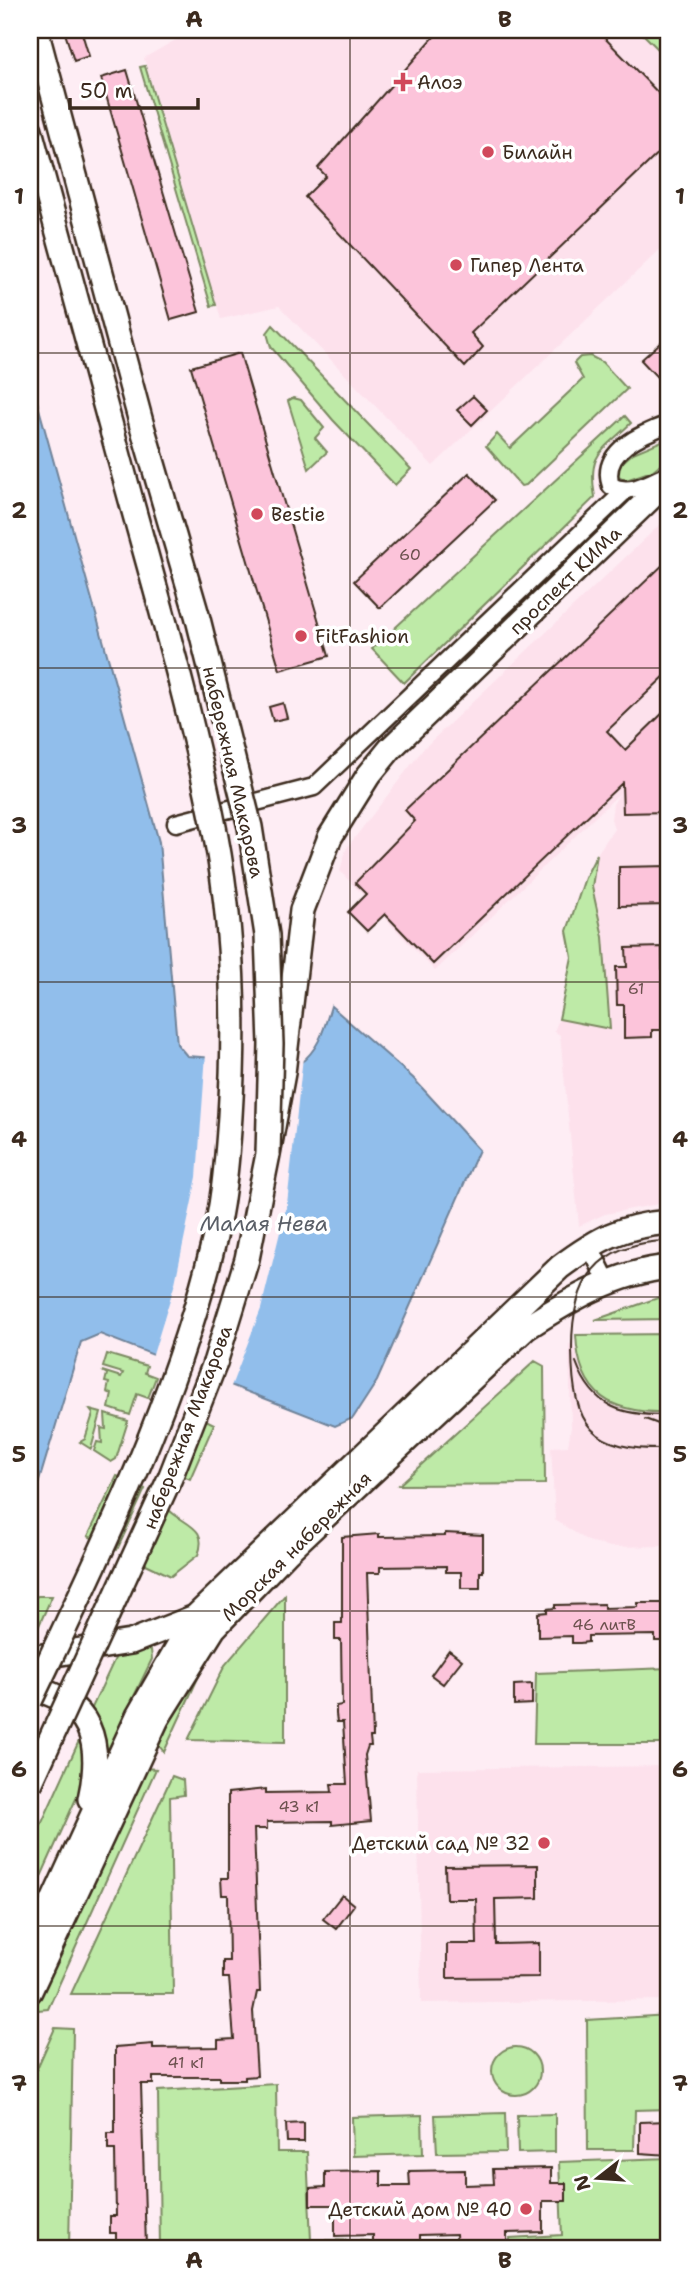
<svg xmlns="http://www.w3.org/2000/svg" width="699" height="2279" font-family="'Shantell Sans',sans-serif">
  <rect width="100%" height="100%" fill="#feedf4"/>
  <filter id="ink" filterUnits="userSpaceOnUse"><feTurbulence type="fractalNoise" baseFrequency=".0143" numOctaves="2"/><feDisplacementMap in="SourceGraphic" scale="14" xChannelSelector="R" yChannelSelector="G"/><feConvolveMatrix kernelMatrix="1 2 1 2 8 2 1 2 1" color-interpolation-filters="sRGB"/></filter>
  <g filter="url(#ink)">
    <path fill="#fde1ec" d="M193,30H639L669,60V241L433,466L279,306L221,319L144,58Z
      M669,516V1202L605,1214L579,1226L560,1035L554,1031L559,1019L610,1028L603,937L592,887L597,854L614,829L611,819L613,804L620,793L435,971L340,871L346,849L424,748Z
      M569,1344L574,1345L583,1375L592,1390L609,1403L635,1413H669V1546L610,1547L588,1541L555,1520L551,1447L568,1446L571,1427Z
      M669,1766V2000L421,2003L417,1769Z"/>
    <path fill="#beeaa7" stroke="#7c8a62" stroke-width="2" d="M639,30H669V60Z
      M145,66L216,305L211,306L140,67Z
      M273,325L411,469L395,485L333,420L271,347L267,333Z
      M590,356L602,362L627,389L526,485L521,486L486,446L497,434L510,448L583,379L574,363L580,357Z
      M293,398L301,400L324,428L315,438L327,452L309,469L288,401Z
      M625,416L631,423C602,451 587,453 595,497L404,683L372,649Z
      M669,438V457L652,471L626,480L617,475L615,469L633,453Z
      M597,854L592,887L603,937L610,1029L559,1019L572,957L567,931L585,878Z
      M669,1294V1319L595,1320Z
      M669,1334V1412C612,1414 579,1396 576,1335Z
      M107,1354L147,1366L145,1373L156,1377L148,1398L137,1394L130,1415L109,1408L112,1394L107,1392L109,1383L105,1382L107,1374L102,1371L121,1377L123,1373L103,1367Z
      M535,1361L544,1366L545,1484L399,1485Z
      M90,1410L101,1413L91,1449L80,1442L85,1439L93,1414Z
      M190,1412L214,1424L190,1479L165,1468Z
      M105,1414L128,1421L116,1459L111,1462L94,1451L97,1442L102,1443L101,1428L106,1429Z
      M117,1476L145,1489L117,1550L88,1536Z
      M160,1497C164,1504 169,1511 175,1515C192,1527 207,1531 198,1555L171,1576L125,1554Z
      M285,1595V1742L188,1740L225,1665Z
      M38,1596H52L30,1646V1599Z
      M145,1647L151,1650L152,1659L106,1754L90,1712L117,1654Z
      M209,1654L164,1752L156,1742L186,1687Z
      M669,1668V1744H534L536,1673Z
      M83,1732L84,1781L30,1901V1849Z
      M144,1768L156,1769L48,2009L38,2010L36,2006Z
      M172,1776L183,1780L184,1795L170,1797L173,1994H71Z
      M669,2015V2109L635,2110L634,2150H588L587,2020Z
      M55,2028L73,2029L69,2249H30V2084Z
      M492 2071a24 24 0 1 1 48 0a24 24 0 1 1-48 0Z
      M276,2084L277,2152H307L311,2240L367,2241L368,2249H160L158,2091Z
      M505,2113L506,2152L437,2153L435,2115Z
      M555,2114V2152L518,2153L517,2115Z
      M422,2115L423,2154L353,2156L352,2117Z
      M669,2158V2249H510V2238L562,2235L559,2162Z"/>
    <path fill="#91beeb" stroke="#6f8399" stroke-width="2" d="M30,376L159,842L177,1044L187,1056L299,1064C319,1050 324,1029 331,1006L413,1078L479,1150L377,1381L353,1418L335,1426L100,1334L81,1342L30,1511Z"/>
    <path fill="#feedf4" d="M206,1054L298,1060L303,1057L287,1204L261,1309L230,1389L152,1358L175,1283L197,1177Z"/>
    <path fill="#fcc4da" stroke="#3b2a1e" stroke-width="2" d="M64,30H81L89,56L74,61Z
      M440,30H597L669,104V143L471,333L483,347L465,367L305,197L326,176L318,168Z
      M127,70L199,312L171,320L101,78Z
      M669,335V390L641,360Z
      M240,353L329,656L280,670L191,367Z
      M473,396L487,410L472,425L457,410Z
      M469,473L495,500L380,608L354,581Z
      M669,559V672L607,731L625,750L669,707V812L623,813L622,783L433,964L385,914L367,931L348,912L366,894L355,883L415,821L405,810Z
      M283,703L287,718L273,721L269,707Z
      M669,866V905L619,906V867Z
      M662,947L663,1000H669V1030H652V1037L624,1038V1005H617L616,967H627L626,948Z
      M445,1533L483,1535V1572H480V1588H461V1572H446V1566L380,1567V1573H367L373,1737H370L371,1746H368L365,1755L371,1821L332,1825V1821L267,1822V1829H254L260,1992H257L253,2011L257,2076L245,2077V2080H219V2077H153V2084H141L146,2247L116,2249V2233H110V2216H116L115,2150H108V2133H115V2047L153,2044V2048L218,2047V2040L234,2039L229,1978H223V1961H229L228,1895H222L221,1878H228V1793L266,1789V1793L332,1792L331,1784H347L343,1722H337L336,1714V1706L342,1705L341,1640H335V1623H342V1537L379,1534V1537L445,1536Z
      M638,1603H669V1641H655V1635L588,1636V1642L580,1643H572V1636L538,1637V1613L547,1612V1609L555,1608V1605L604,1604V1608L638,1607Z
      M449,1650L462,1660L443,1684L431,1675Z
      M532,1684V1704L514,1705V1685Z
      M538,1865V1898L495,1899L496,1944L539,1943V1977L447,1978V1944H477L476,1899H446L445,1866Z
      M342,1895L354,1905L336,1929L323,1919Z
      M669,2121V2155L640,2153V2122Z
      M304,2123V2142H287L286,2124Z
      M551,2168V2183H566V2201H543V2232L507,2233V2249H457L456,2234L420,2235V2249H373V2235L335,2236V2205H310V2188L325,2187V2172L381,2171V2186H410L409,2171L465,2170V2185L494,2184L493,2169Z"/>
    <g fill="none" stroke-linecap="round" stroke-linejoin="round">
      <g stroke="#3b2a1e" stroke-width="21">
        <path id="street" d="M669,474C651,482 631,496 611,486C599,451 643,433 669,424
          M176,823L314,787L626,490
          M589,1245L608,1283"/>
      </g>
      <g stroke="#3b2a1e" stroke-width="28">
        <path id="secondary" d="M36,30L142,426
          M30,130L113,434
          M215,1363L247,1259L268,1154L283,1073L302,910L330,837L368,776L390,749L669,480
          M30,1658L131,1642L195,1617
          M30,1688C92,1701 103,1742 90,1799
          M30,1951L138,1716L195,1617L560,1267C599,1238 621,1226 669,1222
          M30,1991L157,1719L214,1628L288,1551L526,1328C569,1300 617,1272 669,1267"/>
      </g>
      <use href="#street" stroke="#fff" stroke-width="16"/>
      <use href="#secondary" stroke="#fff" stroke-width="23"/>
      <path stroke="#3b2a1e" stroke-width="2" d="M669,1241C596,1242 571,1281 572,1351C573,1427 591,1451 669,1449
        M576,1362C593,1409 624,1416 669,1415
        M645,1419L669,1428"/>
      <g stroke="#3b2a1e" stroke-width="28" stroke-linecap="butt">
        <path id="secondary-bridge" d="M142,426L197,615L250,827L267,935L271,1044L268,1154
          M30,1701C99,1556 172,1410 211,1253C223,1209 227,1161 230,1116C236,1022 233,925 215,832C189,698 148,566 113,434
          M30,1784L170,1478L215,1363"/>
      </g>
      <use href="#secondary-bridge" stroke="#fff" stroke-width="23"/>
    </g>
  </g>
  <path fill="none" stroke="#3b2a1e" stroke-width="2" stroke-opacity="0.55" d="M350,30V2249M30,353H669M30,668H669M30,982H669M30,1297H669M30,1611H669M30,1926H669"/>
  <g fill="#d1495b" stroke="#fff" stroke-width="2.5">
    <path d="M399.5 71.5h7v7h7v7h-7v7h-7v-7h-7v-7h7z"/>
    <circle cx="488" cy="152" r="7"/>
    <circle cx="456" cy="265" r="7"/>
    <circle cx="257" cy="514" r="7"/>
    <circle cx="301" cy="636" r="7"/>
    <circle cx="544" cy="1843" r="7"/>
    <circle cx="526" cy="2209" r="7"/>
  </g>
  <g text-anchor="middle" stroke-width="7" stroke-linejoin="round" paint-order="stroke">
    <g font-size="16" fill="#6b504d">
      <text x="410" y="560">60</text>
      <text x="636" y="994">61</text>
      <text x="604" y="1630">46 литВ</text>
      <text x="299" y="1812">43 к1</text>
      <text x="186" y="2068">41 к1</text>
    </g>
    <g font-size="19" fill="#3b2a1e" stroke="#fff" text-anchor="start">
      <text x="417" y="89">Алоэ</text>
      <text x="502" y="159">Билайн</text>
      <text x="470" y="272">Гипер Лента</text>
      <text x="271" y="521">Bestie</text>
      <text x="315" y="643">FitFashion</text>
      <text x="530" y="1850" text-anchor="end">Детский сад № 32</text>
      <text x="512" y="2216" text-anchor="end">Детский дом № 40</text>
    </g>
    <g font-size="19" fill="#3b2a1e" stroke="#fff">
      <text transform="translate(565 580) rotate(-44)" y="7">проспект КИМа</text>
      <text transform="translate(234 772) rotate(77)" y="7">набережная Макарова</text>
      <text transform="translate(187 1427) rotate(-69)" y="7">набережная Макарова</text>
      <text transform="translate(296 1546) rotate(-45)" y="7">Морская набережная</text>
    </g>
    <g font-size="21" font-style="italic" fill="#595e66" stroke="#fff">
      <text x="264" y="1231">Малая Нева</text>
    </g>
  </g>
  <rect width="699" height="2279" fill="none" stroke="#fff" stroke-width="77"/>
  <g transform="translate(598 2178) rotate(253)" stroke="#ffffff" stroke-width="5" paint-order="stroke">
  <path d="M0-5L12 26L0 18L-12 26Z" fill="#3b2a1e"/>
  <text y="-10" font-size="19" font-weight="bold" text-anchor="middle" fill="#3b2a1e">N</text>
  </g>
  <path d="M70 98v10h128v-10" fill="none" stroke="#3b2a1e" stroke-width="3.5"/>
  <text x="80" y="98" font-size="21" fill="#3b2a1e" stroke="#ffffff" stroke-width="5" paint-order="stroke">50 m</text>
  <rect x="38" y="38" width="622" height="2202" fill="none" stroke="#3b2a1e" stroke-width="2.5"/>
  <g font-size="23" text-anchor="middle" font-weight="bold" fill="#3b2a1e">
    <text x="194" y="27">A</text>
    <text x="505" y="27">B</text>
    <text x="19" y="204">1</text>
    <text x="680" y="204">1</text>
    <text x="19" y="518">2</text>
    <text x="680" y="518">2</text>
    <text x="19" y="833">3</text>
    <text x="680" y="833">3</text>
    <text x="19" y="1147">4</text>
    <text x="680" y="1147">4</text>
    <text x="19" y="1462">5</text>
    <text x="680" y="1462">5</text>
    <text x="19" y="1777">6</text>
    <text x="680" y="1777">6</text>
    <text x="19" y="2091">7</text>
    <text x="680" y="2091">7</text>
    <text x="194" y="2268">A</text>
    <text x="505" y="2268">B</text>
  </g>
</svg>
